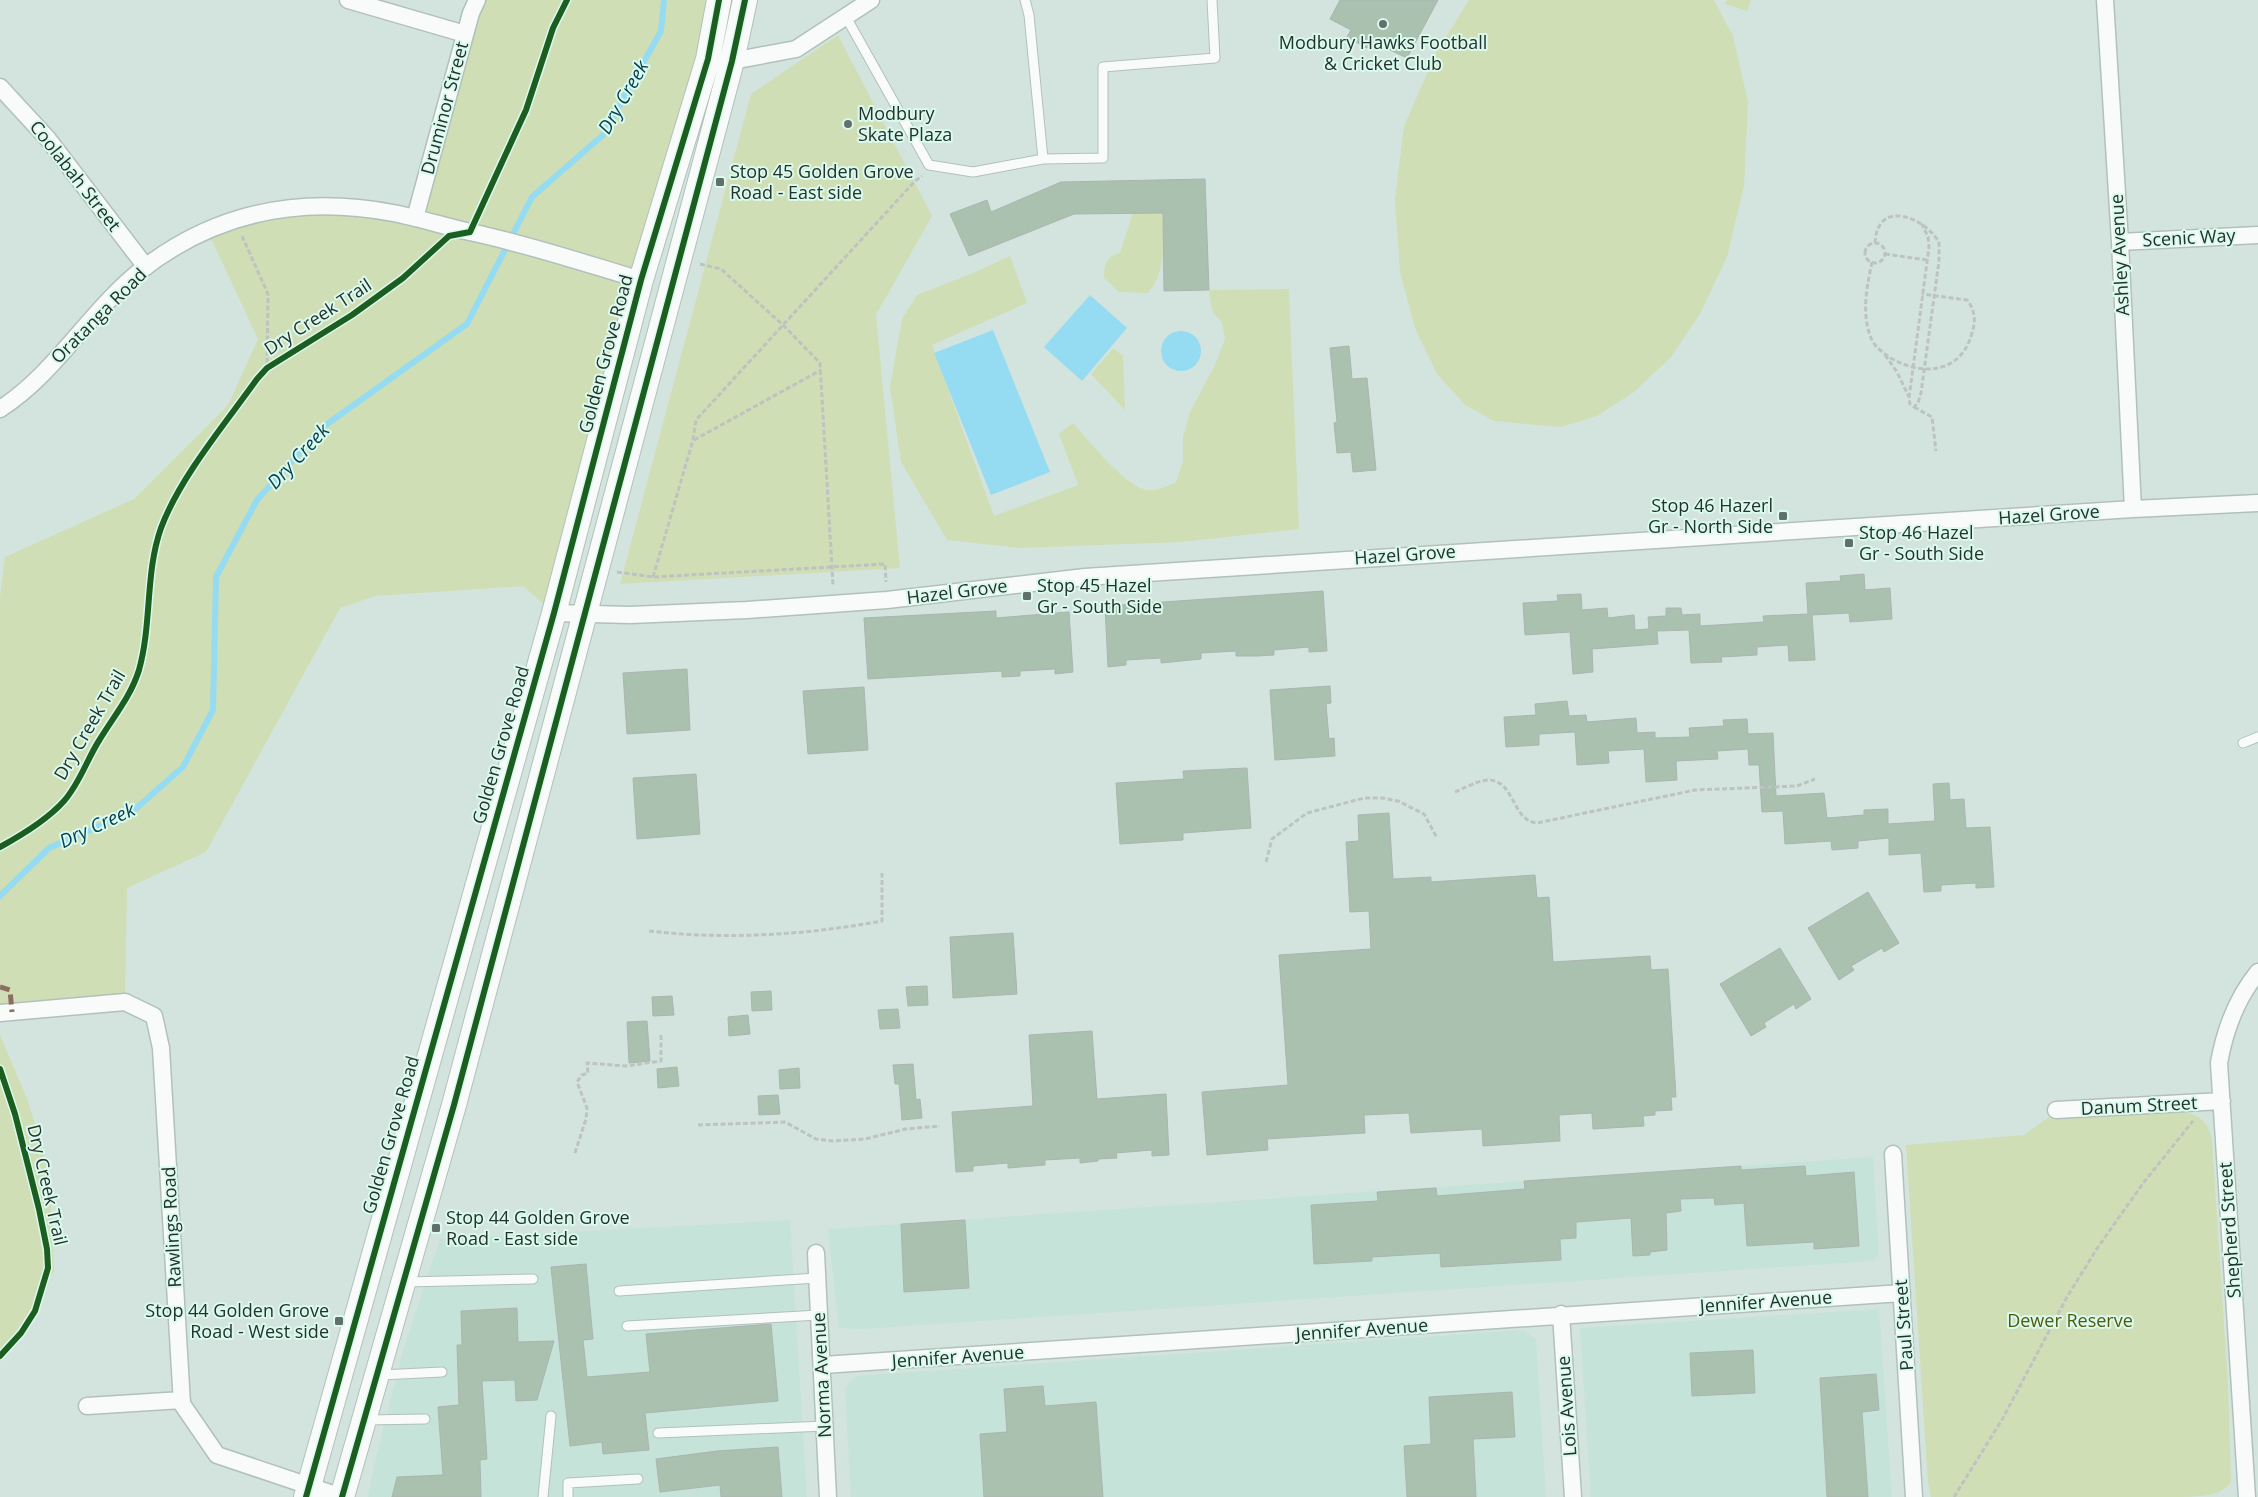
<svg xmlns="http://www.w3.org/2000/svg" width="2258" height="1497" font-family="'Open Sans',sans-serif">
  <rect width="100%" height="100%" fill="#d3e4de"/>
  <path fill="#c5e3d8" d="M1873,1157L1879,1254L1872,1261L863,1329L839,1328L828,1229Z
    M790,1220L807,1497H368L376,1457L404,1348L440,1239Z
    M1879,1309L1892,1497H1591L1580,1328Z
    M1525,1330L1536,1340L1546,1497H851L845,1388L856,1376Z"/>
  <path fill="#d0deb5" d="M477,0H719L554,613L523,586L375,596L340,608L206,852L127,888L125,1002L0,1013V597L5,557L134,499L228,405L258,339L207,230L290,207L415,217Z
    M1469,0H1714L1733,36L1748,102L1744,186L1727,257L1700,314L1671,357L1634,392L1597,416L1560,427L1494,421L1465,405L1437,374L1415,328L1400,272L1395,200L1404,126L1436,53Z
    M1727,0H1751L1747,11L1725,4Z
    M838,35L932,216L876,315L900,568L620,584L751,94Z
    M1133,213H1163C1163,241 1167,271 1148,293L1119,292L1104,278C1104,264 1107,256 1120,253Z
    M1010,256L1027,303L932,345L994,516L1078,485L1059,434L1073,423C1089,441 1121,481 1143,489C1154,493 1166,487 1176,482L1183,461V437L1190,412L1215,365L1225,339L1222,323L1212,311L1209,290L1289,289L1299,529L1181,542L1020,548L947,540L901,462L890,387L902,319L917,295L973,273Z
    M1113,348L1123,356L1125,410L1091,374Z
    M0,1035L28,1101L49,1172L54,1271L43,1288L35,1311L21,1333L0,1356Z
    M2176,1111C2196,1113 2208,1119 2212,1140L2228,1385L2231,1482C2220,1497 2202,1496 2184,1497H1931L1928,1482L1906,1145L2024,1135L2049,1117Z"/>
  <path fill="#95dbf2" d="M1090,295L1127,328L1082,381L1044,347Z
    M993,330L1050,472L991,495L934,353Z
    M1161 351a20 20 0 1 1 40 0a20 20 0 1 1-40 0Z"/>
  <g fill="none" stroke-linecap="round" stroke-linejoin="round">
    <path stroke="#95dbf2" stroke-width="6" d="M0,896L49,848L132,812L183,767L213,710L216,577L257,500L323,427L467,324L532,197L603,135L661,31L664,0"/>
  </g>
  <path fill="#abc1b0" stroke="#aab5af" d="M1340,0H1438L1407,58L1371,41L1367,48L1347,37L1351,30L1330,19Z
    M1205,179L1209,290L1164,291L1163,213L1074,214L969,256L950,214L987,200L991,212L1061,182Z
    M1349,346L1352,379L1367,378L1376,470L1353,472L1351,452L1337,453L1334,423L1337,422L1330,348Z
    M1864,574L1865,590L1890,588L1892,619L1850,622L1849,613L1812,615L1815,660L1789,661L1788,645L1757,647V655L1721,657L1722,662L1691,663L1689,630L1657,631L1658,644L1592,649L1593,672L1573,674L1570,632L1525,635L1523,603L1558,601L1557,595L1581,594L1582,610L1607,608L1608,618L1634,615L1635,630L1649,629L1648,617L1666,616V608H1681L1682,615L1700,614V626L1764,622L1763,616L1808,614L1806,583L1841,581L1840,576Z
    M1323,591L1327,651L1309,652V647L1274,650V655L1257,656H1236V651L1201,653V659L1161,663V658L1126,660V665L1108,667L1105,606Z
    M996,611V618L1069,612L1073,672L1055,674V669L1020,671V676L1002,677V671L868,679L864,618Z
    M687,669L690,730L627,734L623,673Z
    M1330,686L1331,703L1326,704L1329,739L1334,738L1335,756L1275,760L1270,690Z
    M864,687L868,750L808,754L803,691Z
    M1567,701L1569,716L1586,715L1587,722L1636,718L1637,733L1655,732V738L1690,737L1689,728L1724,726L1723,720L1747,719L1748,734L1773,733L1776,796L1824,793L1827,818L1864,815V810L1888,809V824L1935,821L1933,784L1949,783L1950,800L1964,799L1966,828L1990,827L1994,887L1976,888V883L1941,885V891L1924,892L1921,853L1889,855V838L1858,841V848L1832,850L1831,841L1785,844L1783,811L1762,812L1759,765H1749L1748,749L1717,751L1718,759L1676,761L1677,780L1646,782L1644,749L1608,751L1609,763L1577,765L1575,732L1539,734V745L1506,747L1504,717L1536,715L1535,704Z
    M1247,768L1251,828L1183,833V840L1120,844L1116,783L1184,779L1183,771Z
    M696,774L700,834L637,839L633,778Z
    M1389,813L1393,879L1431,877V882L1535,875L1537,898L1549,897L1553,962L1650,956L1651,970L1668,969L1676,1097H1671L1672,1110L1655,1111V1115L1643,1116L1644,1126L1593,1129L1592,1113L1559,1115L1560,1141L1483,1146L1482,1129L1411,1133L1409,1113L1364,1115L1365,1133L1267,1139L1268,1150L1207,1155L1202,1092L1288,1085L1279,955L1371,949L1369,911L1350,912L1346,842L1359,841L1358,815Z
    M1868,892L1899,943L1884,952L1882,948L1851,966L1854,970L1839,980L1808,928Z
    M1013,933L1017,994L953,998L950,937Z
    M1780,948L1811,999L1796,1009L1794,1004L1764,1023L1766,1027L1751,1036L1720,984Z
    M927,986L928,1005L908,1006L906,987Z
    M771,991L772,1010L752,1011L751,992Z
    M672,996L674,1015L653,1016L652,997Z
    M898,1009L900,1028L880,1029L878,1010Z
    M748,1015L750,1034L729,1036L728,1017Z
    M647,1021L650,1061L629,1063L627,1022Z
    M1092,1031L1097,1099L1166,1094L1169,1155L1152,1156V1150L1116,1153L1117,1158L1098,1159V1161L1080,1163V1158L1045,1160V1165L1008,1168V1163L973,1166V1171L956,1172L952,1112L1033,1106L1029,1035Z
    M913,1064L916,1100L920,1099L922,1118L902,1120L899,1084H895L893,1065Z
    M677,1067L679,1086L658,1088L657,1069Z
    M799,1068L800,1088L780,1089L779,1070Z
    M778,1095L780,1114L759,1115L758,1096Z
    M1741,1166V1170L1805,1166L1806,1176L1854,1172L1859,1246L1814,1249V1242L1747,1246L1744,1203L1715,1205L1714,1198L1680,1199L1681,1211L1666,1213L1667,1250L1650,1252V1255L1633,1256L1631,1218L1576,1222V1238L1560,1239L1561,1260L1441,1267L1440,1253L1372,1257V1261L1314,1264L1311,1205L1378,1201L1377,1192L1436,1188L1437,1196L1525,1189L1524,1181Z
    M965,1220L969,1288L904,1292L901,1224Z
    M586,1264L593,1339L583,1340L587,1377L650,1372L646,1334L771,1324L778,1401L645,1413L649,1450L603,1454L602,1442L570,1446L551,1267Z
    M517,1308L518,1342L554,1341L537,1400L516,1401L515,1380L482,1381L487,1459L480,1460L481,1497H392L397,1477L443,1475L438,1407L459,1405L457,1345H462L461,1311Z
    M1753,1350L1755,1393L1692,1396L1690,1353Z
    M1876,1374L1879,1410L1862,1412L1868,1497H1827L1820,1378Z
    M1043,1386L1045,1406L1096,1402L1103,1497H984L980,1434L1007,1432L1004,1389Z
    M1512,1392L1515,1437L1473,1439L1476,1497H1407L1404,1446L1431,1444L1429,1397Z
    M778,1447L782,1497H721L720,1485L660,1492L656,1459L717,1451Z"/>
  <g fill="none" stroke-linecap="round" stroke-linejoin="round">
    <g stroke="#b2c0bb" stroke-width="11">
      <path id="service" d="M1025,0L1029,15L1043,159
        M846,17L929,165L973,172L1043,159L1103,158V67L1215,58L1212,0
        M2243,743L2258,737
        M406,1282L533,1279
        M619,1291L817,1278
        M627,1326L819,1315
        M380,1375L442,1372
        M367,1420L425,1419
        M658,1433L825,1426
        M543,1497L551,1416
        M568,1497V1483L638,1479"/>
    </g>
    <g stroke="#b2c0bb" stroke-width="19">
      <path id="minor" d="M348,0L465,34
        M2105,0L2120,242L2133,509
        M723,60L732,61L796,49L871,0
        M0,87L48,139L146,267
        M415,218L471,13L477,0
        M2120,242L2258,235
        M0,409C55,374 89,312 140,271C215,212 299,195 393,213C419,218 444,226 470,232C527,244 584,263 641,280
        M554,613L630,615L747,610L887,600L1085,577L2133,509L2258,503
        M0,1013L125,1002L154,1016L161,1048L182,1404L217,1455L342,1497
        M2056,1110L2222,1101
        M1893,1154L1914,1497
        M816,1253L828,1497
        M1561,1314L1573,1497
        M823,1365L1902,1293
        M87,1406L182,1400
        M2247,1497L2219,1063C2225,1029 2236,999 2258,972"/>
    </g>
    <g stroke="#b2c0bb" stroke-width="26">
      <path id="secondary" d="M306,1497L554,613L641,280L708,59L719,0
        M342,1497L454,1105L732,61L745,0"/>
    </g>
    <path stroke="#bdc3c0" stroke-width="3" stroke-dasharray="5 2.5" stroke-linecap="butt" d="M242,236L268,294L267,368
      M1875,243C1877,199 1923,216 1939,242V261L1921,393L1918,403L1914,407L1910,404L1909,398L1929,247L1928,237L1922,224
      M1865 253a10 10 0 1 1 20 0a10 10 0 1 1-20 0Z
      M1885,254L1927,260
      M1872,262C1867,287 1861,313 1871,338C1874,346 1882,352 1889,357C1922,377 1961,374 1972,333C1976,321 1975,310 1967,300L1922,294
      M700,264L721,269L783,325L820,363L833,585
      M1885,355L1897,372L1909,397
      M1914,407L1932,417L1936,451
      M694,440L821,370
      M617,572L653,577L885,564L886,582
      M653,577L693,440L696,420L915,181L922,176
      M1455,792C1465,788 1478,780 1489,780C1515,781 1512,821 1537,823L1695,790L1797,786L1815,779
      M1266,862L1272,839L1307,813L1364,798H1382L1398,801L1424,814L1437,838
      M649,931C726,940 806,935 882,921V873
      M698,1125L785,1122L816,1139L833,1141L865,1139L906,1129L940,1126
      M575,1153L586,1119L587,1108L577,1082L582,1075L588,1073L587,1063L626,1066L661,1061V1034
      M1954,1497L2003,1418L2067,1297L2098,1247L2144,1182L2193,1121"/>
    <use href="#service" stroke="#f8fbfa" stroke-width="9"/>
    <use href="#minor" stroke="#f8fbfa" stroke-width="16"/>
    <use href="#secondary" stroke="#f8fbfa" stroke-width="24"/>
    <path stroke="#8d6e63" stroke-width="5" stroke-dasharray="10 5" stroke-linecap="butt" d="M0,987L10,990L12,1012"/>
    <g stroke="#d9faed" stroke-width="9">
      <path id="cycleway" d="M0,847C22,835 47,820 64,801C80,783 87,759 100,739C114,716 131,696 139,670C152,624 145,573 161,528C180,477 225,424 257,379L267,368L352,315L403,278L449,236L470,232L526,110L553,28L567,0
        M0,1069L15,1114L39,1209L47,1249L48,1268L35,1311L21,1333L0,1356
        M306,1497L554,613L641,280L708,59L719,0
        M342,1497L454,1105L732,61L745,0"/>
    </g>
    <use href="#cycleway" stroke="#1b5e20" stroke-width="6"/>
  </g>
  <g fill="#62706b" stroke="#d9faed" stroke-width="2">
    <circle cx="1383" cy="24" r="5"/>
    <circle cx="848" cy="124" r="5"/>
    <rect x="715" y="177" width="10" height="10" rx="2.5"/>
    <rect x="1778" y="511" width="10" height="10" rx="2.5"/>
    <rect x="1844" y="538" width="10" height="10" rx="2.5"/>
    <rect x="1022" y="591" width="10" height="10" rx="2.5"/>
    <rect x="431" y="1223" width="10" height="10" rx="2.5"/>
    <rect x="334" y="1316" width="10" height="10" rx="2.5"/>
  </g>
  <g text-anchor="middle" stroke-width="4" stroke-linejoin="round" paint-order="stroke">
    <g font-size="18" fill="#25312d" stroke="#d9faed" text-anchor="start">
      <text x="1383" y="49" text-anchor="middle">Modbury Hawks Football<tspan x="1383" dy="21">&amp; Cricket Club</tspan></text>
      <text x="858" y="120">Modbury<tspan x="858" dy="21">Skate Plaza</tspan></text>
      <text x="730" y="178">Stop 45 Golden Grove<tspan x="730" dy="21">Road - East side</tspan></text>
      <text x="1773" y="512" text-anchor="end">Stop 46 Hazerl<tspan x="1773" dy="21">Gr - North Side</tspan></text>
      <text x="1859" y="539">Stop 46 Hazel<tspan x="1859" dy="21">Gr - South Side</tspan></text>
      <text x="1037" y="592">Stop 45 Hazel<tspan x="1037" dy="21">Gr - South Side</tspan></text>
      <text x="446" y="1224">Stop 44 Golden Grove<tspan x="446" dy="21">Road - East side</tspan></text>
      <text x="329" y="1317" text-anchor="end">Stop 44 Golden Grove<tspan x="329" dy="21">Road - West side</tspan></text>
    </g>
    <g font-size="18" fill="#25312d" stroke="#d9faed">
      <text transform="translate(445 108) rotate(-75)" y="6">Druminor Street</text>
      <text transform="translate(75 176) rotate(52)" y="6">Coolabah Street</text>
      <text transform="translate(2189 238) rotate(-3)" y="6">Scenic Way</text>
      <text transform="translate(2120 255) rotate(-93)" y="6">Ashley Avenue</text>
      <text transform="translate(99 316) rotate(-45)" y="6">Oratanga Road</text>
      <text transform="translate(318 317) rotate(-33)" y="6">Dry Creek Trail</text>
      <text transform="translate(606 354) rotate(-75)" y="6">Golden Grove Road</text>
      <text transform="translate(2049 515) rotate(-4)" y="6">Hazel Grove</text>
      <text transform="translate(1405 555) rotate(-4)" y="6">Hazel Grove</text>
      <text transform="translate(957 592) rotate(-7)" y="6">Hazel Grove</text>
      <text transform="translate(90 725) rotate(-60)" y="6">Dry Creek Trail</text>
      <text transform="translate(501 745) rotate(-74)" y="6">Golden Grove Road</text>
      <text transform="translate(2139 1106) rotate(-3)" y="6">Danum Street</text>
      <text transform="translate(391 1135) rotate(-74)" y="6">Golden Grove Road</text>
      <text transform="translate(47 1185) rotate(77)" y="6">Dry Creek Trail</text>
      <text transform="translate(172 1227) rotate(-93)" y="6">Rawlings Road</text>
      <text transform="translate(2230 1230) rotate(-94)" y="6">Shepherd Street</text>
      <text transform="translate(1766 1302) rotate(-4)" y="6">Jennifer Avenue</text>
      <text transform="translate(1904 1325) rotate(-94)" y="6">Paul Street</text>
      <text transform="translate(1362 1330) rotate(-4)" y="6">Jennifer Avenue</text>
      <text transform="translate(958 1357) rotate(-4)" y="6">Jennifer Avenue</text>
      <text transform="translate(822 1375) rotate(-93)" y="6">Norma Avenue</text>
      <text transform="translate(1567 1406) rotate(-94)" y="6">Lois Avenue</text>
    </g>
    <g font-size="18" fill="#51590c" stroke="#d9faed">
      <text x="2070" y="1327">Dewer Reserve</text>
    </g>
    <g font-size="19" font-style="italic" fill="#033e50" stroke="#d9faed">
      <text transform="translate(623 97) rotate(-60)" y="7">Dry Creek</text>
      <text transform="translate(298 456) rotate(-47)" y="7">Dry Creek</text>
      <text transform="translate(97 825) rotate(-25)" y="7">Dry Creek</text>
    </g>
  </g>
</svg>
